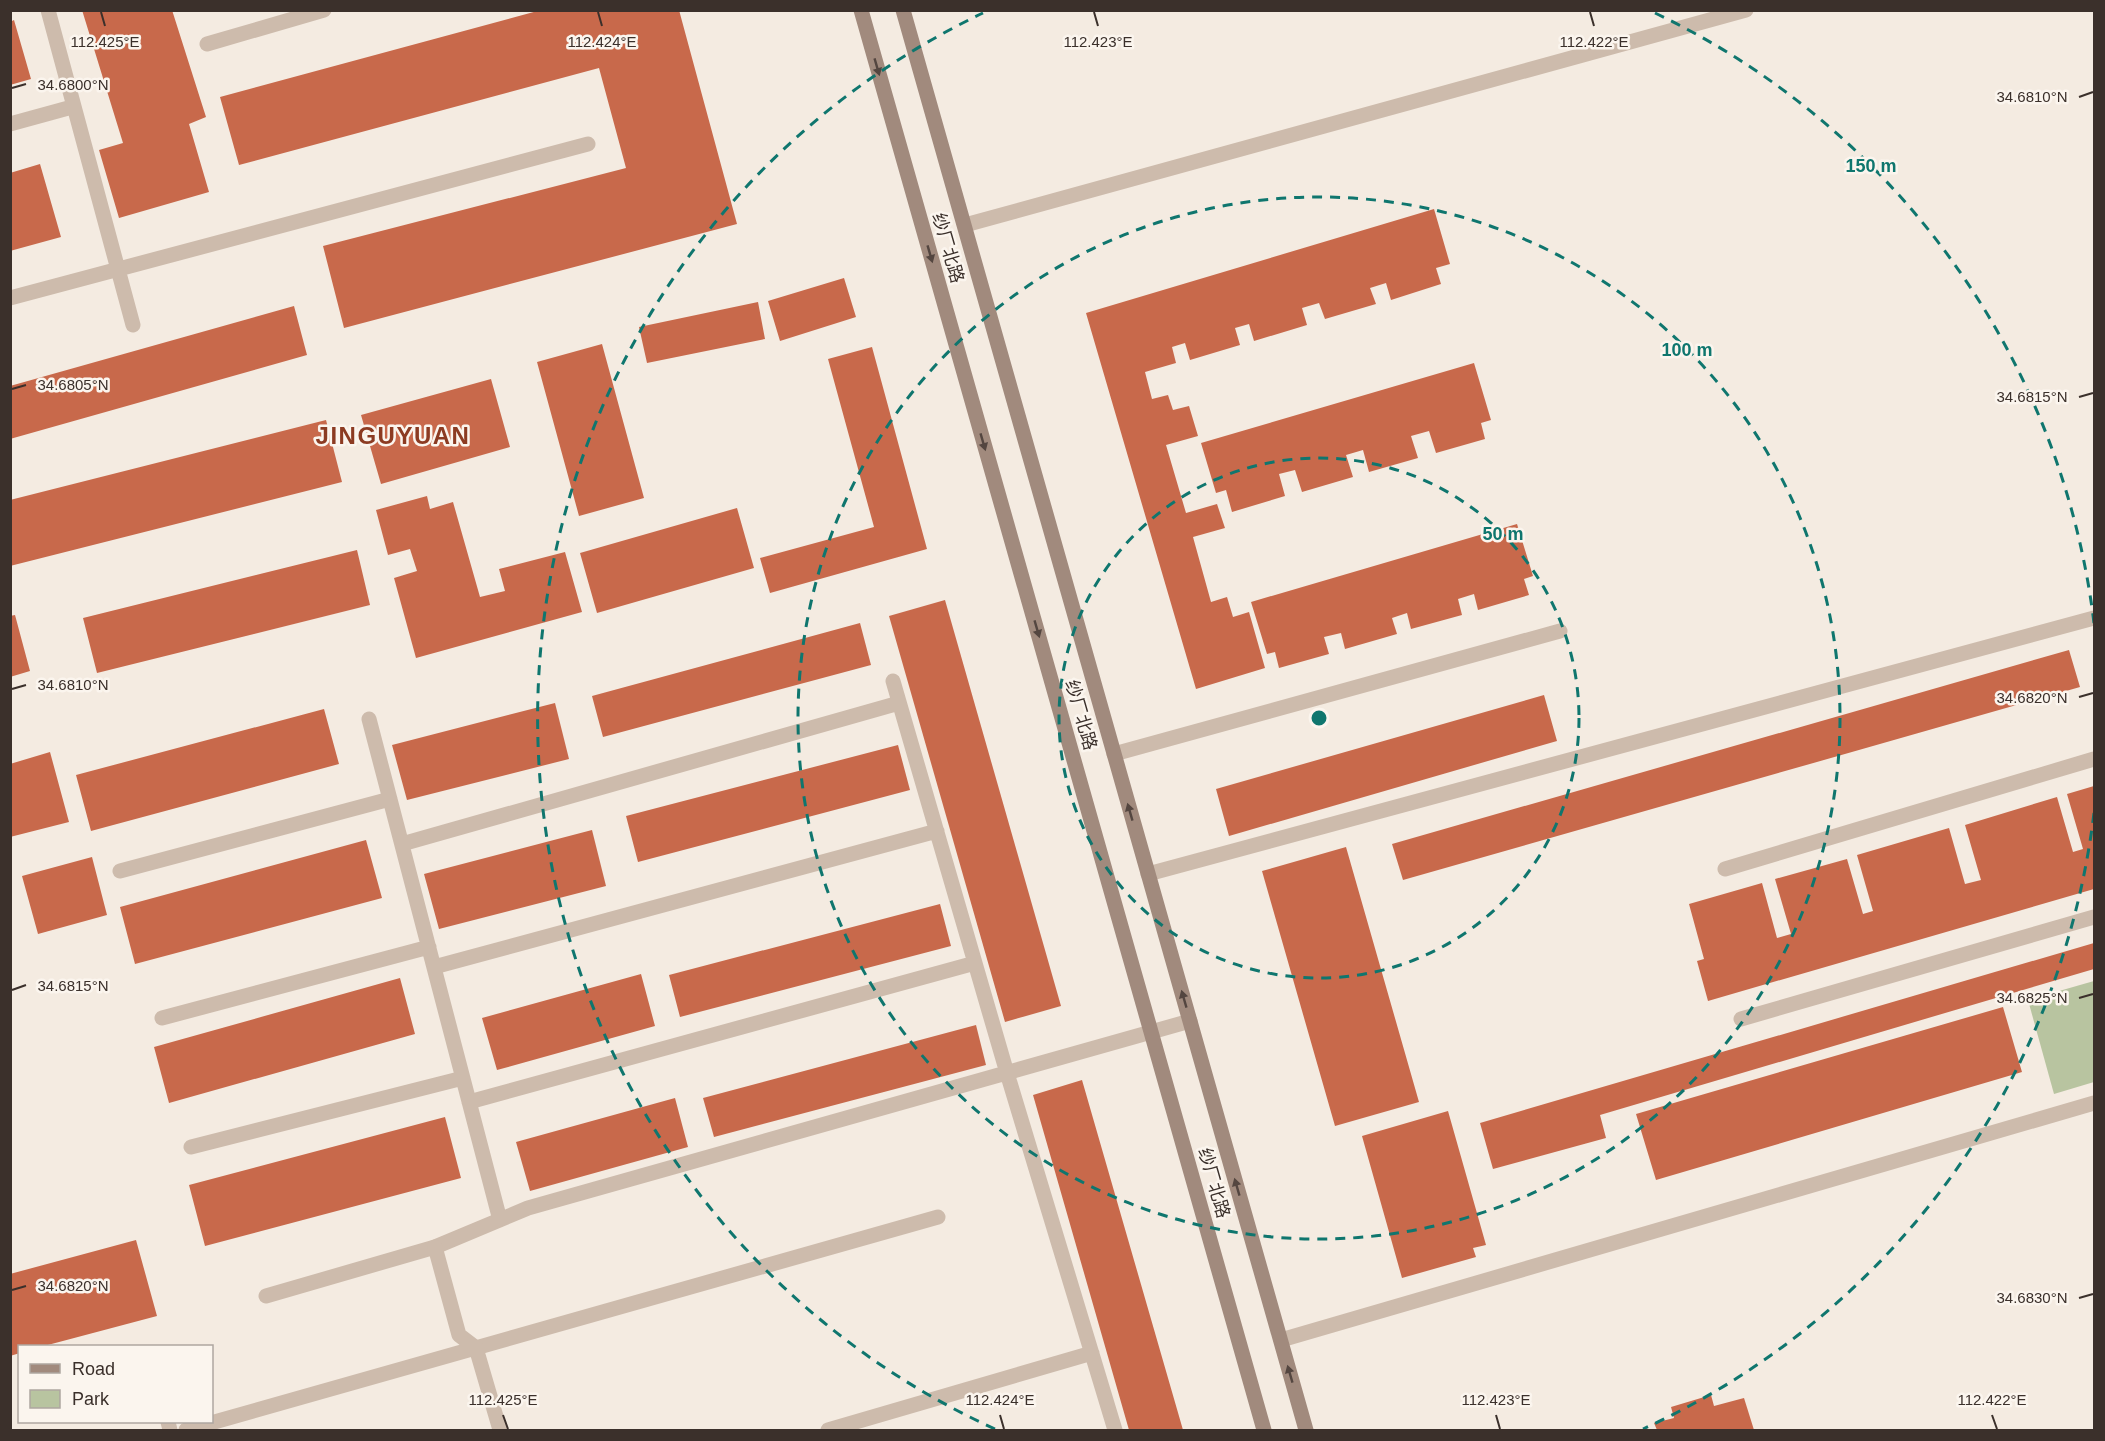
<svg xmlns="http://www.w3.org/2000/svg" width="2105" height="1441" font-family="Helvetica,'Noto Sans SC',sans-serif">
  <rect width="100%" height="100%" fill="#f4ebe1"/>
  <path fill="#b8c4a0" d="M2094,981V1082L2054,1094L2028,1000Z"/>
  <path fill="#c8694b" d="M82,10H172L206,117L189,124L209,192L119,218L99,150L123,143Z
    M541,10H679L737,224L344,328L323,246L626,168L599,68L239,165L220,97Z
    M14,20L31,79L10,85V22Z
    M40,164L61,237L10,251V173Z
    M1434,209L1450,264L1436,268L1441,284L1391,300L1386,283L1370,288L1376,304L1325,319L1319,303L1302,308L1307,325L1254,341L1249,324L1235,328L1240,345L1190,360L1185,343L1172,347L1176,363L1145,372L1152,399L1168,395L1173,410L1189,406L1198,436L1166,445L1186,513L1217,504L1225,528L1193,537L1211,602L1227,597L1233,617L1249,612L1265,668L1196,689L1086,313Z
    M844,278L856,317L780,341L768,301Z
    M758,302L765,339L647,363L639,327Z
    M294,306L307,355L10,439V386Z
    M602,344L644,498L579,516L537,362Z
    M872,347L927,549L770,593L760,558L874,527L828,359Z
    M1474,363L1491,420L1481,423L1485,439L1436,453L1429,431L1411,436L1418,458L1369,472L1363,450L1346,455L1353,477L1302,492L1295,470L1279,474L1285,496L1232,512L1226,490L1216,493L1201,443Z
    M491,379L510,447L381,484L361,415Z
    M326,420L342,482L10,566V500Z
    M427,496L430,509L453,502L480,597L505,591L499,569L565,552L582,612L416,658L394,578L417,571L410,549L388,555L376,510Z
    M737,508L754,568L597,613L580,553Z
    M1517,524L1533,576L1524,579L1529,595L1478,610L1474,594L1458,599L1462,615L1411,629L1407,613L1392,618L1397,634L1345,649L1341,633L1324,637L1329,654L1279,668L1275,652L1267,654L1251,602Z
    M357,550L370,605L97,673L83,618Z
    M945,600L1061,1006L1005,1022L889,616Z
    M15,615L30,671L10,677V616Z
    M860,623L871,665L603,737L592,696Z
    M2069,650L2080,687L1403,880L1392,844Z
    M1544,695L1557,741L1229,836L1216,789Z
    M555,703L569,759L407,800L392,745Z
    M324,709L339,764L91,831L76,775Z
    M898,745L910,790L638,862L626,816Z
    M50,752L69,822L10,837V764Z
    M2094,786V889L1708,1001L1697,961L1704,959L1689,904L1762,883L1777,938L1791,934L1775,879L1847,859L1863,914L1873,911L1857,855L1949,828L1965,884L1981,880L1965,825L2057,797L2073,852L2083,849L2067,794Z
    M592,830L606,886L439,929L424,874Z
    M366,840L382,898L135,964L120,907Z
    M1346,847L1419,1102L1335,1126L1262,871Z
    M92,857L107,915L38,934L22,876Z
    M940,904L951,946L680,1017L669,975Z
    M2094,943V969L1600,1115L1606,1138L1493,1169L1480,1123Z
    M641,974L655,1026L497,1070L482,1018Z
    M400,978L415,1034L169,1103L154,1047Z
    M2003,1007L2022,1072L1656,1180L1636,1114Z
    M976,1025L986,1065L714,1137L703,1098Z
    M1082,1080L1183,1430H1129L1033,1095Z
    M675,1098L688,1147L530,1191L516,1142Z
    M1448,1111L1486,1245L1473,1248L1476,1257L1402,1278L1362,1136Z
    M445,1117L461,1178L205,1246L189,1185Z
    M136,1240L157,1316L44,1346H20V1353L10,1356V1274Z
    M1711,1395L1714,1406L1744,1398L1754,1430H1657L1654,1423L1674,1418L1671,1407Z"/>
  <g fill="none" stroke-linecap="round" stroke-linejoin="round">
    <path stroke="#cdbbac" stroke-width="15" d="M48,10L133,325
      M207,44L324,10
      M10,124L72,107
      M965,225L1746,10
      M10,298L588,144
      M893,681L1007,1073L1115,1430
      M369,719L500,1220
      M1114,754L1560,631
      M402,844L899,703
      M1725,869L2094,759
      M120,871L390,799
      M1148,874L2094,618
      M434,967L937,831
      M162,1018L429,947
      M1741,1019L2094,917
      M469,1102L975,963
      M191,1147L463,1078
      M266,1296L435,1247L528,1208L1190,1021
      M1281,1340L2094,1103
      M168,1422L170,1430
      M186,1430L938,1217
      M828,1430L1092,1353"/>
    <path stroke="#cdbbac" stroke-width="15" d="M435,1247L459,1335L476,1348L500,1430"/>
    <path stroke="#a18a7d" stroke-width="15" d="M861,10L1264,1430
      M903,10L1306,1430"/>
  </g>
  <defs><path id="oneway-solid" d="M-6-.8H1V-3.2L6.5 0L1 3.2V.8H-6Z" transform="scale(1.5)"/></defs>
  <g fill="#544640">
    <use href="#oneway-solid" transform="translate(877 67) rotate(74)"/>
    <use href="#oneway-solid" transform="translate(930 254) rotate(74)"/>
    <use href="#oneway-solid" transform="translate(983 442) rotate(74)"/>
    <use href="#oneway-solid" transform="translate(1037 629) rotate(74)"/>
    <use href="#oneway-solid" transform="translate(1130 812) rotate(-106)"/>
    <use href="#oneway-solid" transform="translate(1184 999) rotate(-106)"/>
    <use href="#oneway-solid" transform="translate(1237 1187) rotate(-106)"/>
    <use href="#oneway-solid" transform="translate(1290 1374) rotate(-106)"/>
  </g>
  <path fill="none" stroke="#3b302b" stroke-width="2" d="M101,12L105,26M598,12L602,26M1094,12L1098,26M1590,12L1594,26M12,88L26,84M2079,97L2093,92M12,389L26,385M2079,397L2093,393M12,689L26,685M2079,697L2093,693M12,990L26,985M2079,998L2093,994M12,1290L26,1286M2079,1298L2093,1294M503,1415L508,1429M1000,1415L1004,1429M1496,1415L1500,1429M1992,1415L1997,1429"/>
  <g fill="none" stroke="#0f766e" stroke-width="3" stroke-dasharray="10 8">
    <circle cx="1319" cy="718" r="260"/>
    <circle cx="1319" cy="718" r="521"/>
    <path d="M2094 813A781 781 0 0 1 1643 1429M995 1429A781 781 0 0 1 983 13M1655 13A781 781 0 0 1 2094 623"/>
  </g>
  <g text-anchor="middle" stroke-width="5" stroke-linejoin="round" paint-order="stroke">
    <g font-size="18" fill="#3b302b" stroke="#fbf5ee">
      <text transform="translate(948 248) rotate(74)" y="6">纱厂北路</text>
      <text transform="translate(1081 715) rotate(74)" y="6">纱厂北路</text>
      <text transform="translate(1214 1183) rotate(74)" y="6">纱厂北路</text>
    </g>
    <g font-size="24" font-weight="bold" letter-spacing="1.5" fill="#8c3b22" stroke="#fbf5ee">
      <text x="393" y="444">JINGUYUAN</text>
    </g>
  </g>
  <g font-size="15" text-anchor="middle" fill="#3b302b" stroke="#fbf5ee" stroke-width="5" stroke-linejoin="round" paint-order="stroke">
    <text x="105" y="47">112.425°E</text>
    <text x="602" y="47">112.424°E</text>
    <text x="1098" y="47">112.423°E</text>
    <text x="1594" y="47">112.422°E</text>
    <text x="73" y="90">34.6800°N</text>
    <text x="2032" y="102">34.6810°N</text>
    <text x="73" y="390">34.6805°N</text>
    <text x="2032" y="402">34.6815°N</text>
    <text x="73" y="690">34.6810°N</text>
    <text x="2032" y="703">34.6820°N</text>
    <text x="73" y="991">34.6815°N</text>
    <text x="2032" y="1003">34.6825°N</text>
    <text x="73" y="1291">34.6820°N</text>
    <text x="2032" y="1303">34.6830°N</text>
    <text x="503" y="1405">112.425°E</text>
    <text x="1000" y="1405">112.424°E</text>
    <text x="1496" y="1405">112.423°E</text>
    <text x="1992" y="1405">112.422°E</text>
  </g>
  <circle cx="1319" cy="718" r="9" fill="#0f766e" stroke="#fbf5ee" stroke-width="3"/>
  <g font-size="18" text-anchor="middle" font-weight="bold" fill="#0f766e" stroke="#fbf5ee" stroke-width="5" stroke-linejoin="round" paint-order="stroke">
    <text x="1871" y="172">150 m</text>
    <text x="1687" y="356">100 m</text>
    <text x="1503" y="540">50 m</text>
  </g>
  <rect width="2105" height="1441" fill="none" stroke="#3b302b" stroke-width="24"/>
  <rect x="18" y="1345" width="195" height="78" fill="#fbf5ee" stroke="#aea6a0" stroke-width="1.5"/>
  <rect x="30" y="1364" width="30" height="9" fill="#a18a7d" stroke="#aea6a0" stroke-width="1.5"/>
  <text x="72" y="1375" font-size="18" fill="#3b302b">Road</text>
  <rect x="30" y="1390" width="30" height="18" fill="#b8c4a0" stroke="#aea6a0" stroke-width="1.5"/>
  <text x="72" y="1405" font-size="18" fill="#3b302b">Park</text>
</svg>
